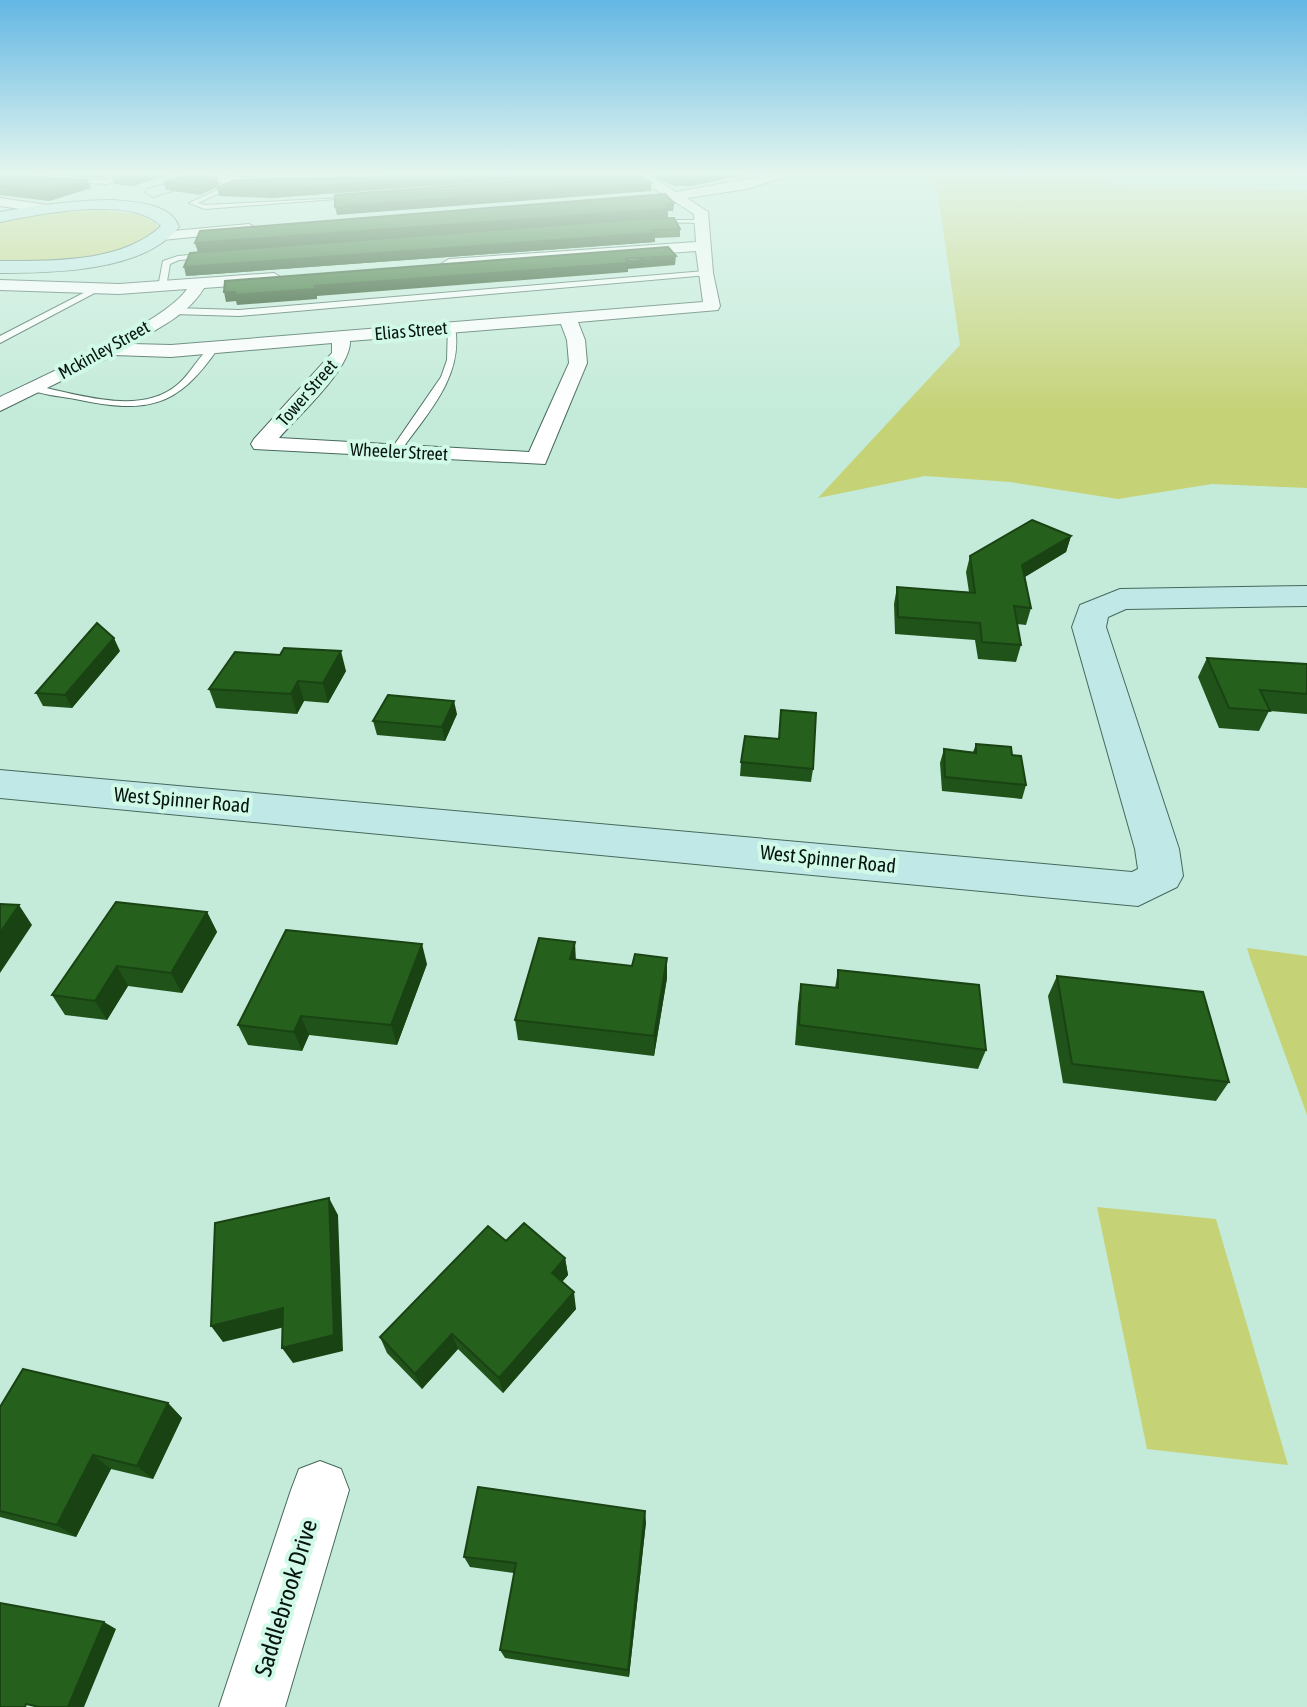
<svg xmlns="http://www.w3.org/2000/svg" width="1307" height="1707" font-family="'Asap Condensed',sans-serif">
  <rect width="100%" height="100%" fill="#c4ebda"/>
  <path fill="#c6d276" d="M935,174H1106L1113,184L1307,191V488L1212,484L1118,499L1010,482L925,476L818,498L960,345Z
    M104,210L142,215L156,223L157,229C125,263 44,262 0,263V220L50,212Z
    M1247,948L1307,956V1115L1250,958Z
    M1097,1207L1216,1219L1288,1465L1147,1449Z"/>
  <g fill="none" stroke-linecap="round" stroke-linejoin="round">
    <g stroke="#46695b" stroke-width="2">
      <path id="lane" d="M128,174H138L107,184L64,181L107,180Z
        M670,174L627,180L624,178Z
        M237,181L239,184L198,203L205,205L361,197L205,209L189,203Z
        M702,220L704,223L649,222L652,220Z
        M212,253L215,257L179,260L170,264L166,287L162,289L158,287L163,261L178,256Z
        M705,271L708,275L239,316L174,314L170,311L174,308L239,310Z
        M97,286L104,288L0,343V336Z
        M448,325L455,327C464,377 426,415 399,453H391L390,451L441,377L447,360Z
        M214,344L219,347C177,409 146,414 75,399C60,396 40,395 27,388L32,385C75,393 139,417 177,385C191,374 200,353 214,344Z"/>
    </g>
    <g stroke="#46695b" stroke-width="2">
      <path id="street" d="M189,174L280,179L286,183C272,192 203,183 189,174Z
        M632,174H647L676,192L773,174H793L747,189L687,198L708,212L713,273L720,306L718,310L578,322L585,340L587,363L545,464L254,449L251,444L254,439L332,353V343L171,357L114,355L0,411V397C39,378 167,321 187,289L119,294L0,290V280L119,284L274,273L282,278L274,283L204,288C188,315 158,328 132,344L171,345L703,302L696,251L449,269L441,264L449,259L696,242L694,214L672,200H662V194ZM561,324L567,340L569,363L529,452L279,438C297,417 351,369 350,341Z
        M0,198L47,205L54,209L47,213L0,206Z
        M249,224L256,228L254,231L162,240L155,236L162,232Z
        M320,1461L341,1469L349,1490L285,1707H219L291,1490L299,1469Z"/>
    </g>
    <g stroke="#46695b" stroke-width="2">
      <path id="secondary" d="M201,174H225L153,197L145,192L147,189Z
        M113,200C134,202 171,203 179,227C144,272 52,273 0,273V261C51,261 122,263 161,226C132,195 39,214 0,222V212C38,205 75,200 113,200Z
        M1307,586V606L1126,609L1108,617L1106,627L1179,849L1183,876L1177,887L1138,906L0,798V770L1132,872L1138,869L1135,849L1072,627L1080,605L1120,589Z"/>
    </g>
    <use href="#lane" fill="#fff" fill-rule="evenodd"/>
    <use href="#street" fill="#fff" fill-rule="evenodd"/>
    <use href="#secondary" fill="#bfe8e7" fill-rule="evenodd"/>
  </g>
  <path fill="#205319" d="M22,174H115L100,178Z
    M119,174H171L133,186L114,184L112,176Z
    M260,174H317L283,175Z
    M417,174H591L270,198L219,196L217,188Z
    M656,174H746L691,186H674L656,178Z
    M0,175L91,188L49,201L0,195V196Z
    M217,178L219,186L200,195L166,190L164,182Z
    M674,203L673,211H668V218L644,219L680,229V237L655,238V242L186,276L541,227L198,252L195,243Z
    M1071,536L1066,552L1025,577L1031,608L1026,625L1017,624L1021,645L1016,662L978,659L975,640L895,634L894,604L897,587L969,592L966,572L970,556Z
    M120,651L72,708L43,706L36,693Z
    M1207,658L1307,664V714L1269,711L1259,731L1219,728L1198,677Z
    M346,671L328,703L304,701L297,714L216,708L209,689Z
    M457,714L445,741L377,735L373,721Z
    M976,744L1012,755L1026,785L1022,799L942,791L940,763L944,749L973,752Z
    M741,762L813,769L811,782L740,776Z
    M207,912L217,932L182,993L128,986L107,1020L65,1015L52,995Z
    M576,960L667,978L654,1056L518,1040L515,1020Z
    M427,964L397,1045L309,1035L302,1051L248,1045L238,1025Z
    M838,970L986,1050L978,1069L795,1045L798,1004L801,984L835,988Z
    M1057,976L1229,1082L1216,1101L1063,1083L1048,996Z
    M506,1241L565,1258L568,1275L562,1282L576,1309L503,1393L458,1349L422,1389L387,1353L380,1337Z
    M168,1403L182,1418L153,1479L111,1469L76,1537L0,1517V1407Z
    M646,1522L629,1677L505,1658L500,1650L514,1573L470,1567L464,1557Z"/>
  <path fill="#1a4314" d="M98,174H115L100,178Z
    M145,174H171L133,186L130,179Z
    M488,174H591L270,198L268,190Z
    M712,174H746L691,186V179Z
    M217,178L219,186L200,195L198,187Z
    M88,180L91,188L49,201L46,193Z
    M651,183V191L337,215L335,207Z
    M674,203L673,211H668V218L198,252L195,243Z
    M655,233V242L186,276L184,267Z
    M676,256L675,265L628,269V272L317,296V299L237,305L236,301L226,302L224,292L315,286Z
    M1071,536L1066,552L1018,581L1022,565Z
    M114,638L120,651L72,708L65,695Z
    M341,651L346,671L328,703L323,683Z
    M298,681L304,701L297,714L291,694Z
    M454,701L457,714L445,741L442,727Z
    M19,905L32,925L0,973V933Z
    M207,912L217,932L182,993L171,973Z
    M575,942L576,962L570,959Z
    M422,944L427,964L397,1045L391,1025Z
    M667,958V978L654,1056V1036Z
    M117,966L128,986L107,1020L95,1001Z
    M301,1016L309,1035L302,1051L294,1032Z
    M329,1198L338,1215L343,1351L293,1363L282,1348Z
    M565,1258L568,1275L555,1290L552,1273Z
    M574,1292L576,1309L503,1393L499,1378Z
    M283,1308L293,1325L223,1342L211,1326Z
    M452,1334L458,1349L422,1389L415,1374Z
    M168,1403L182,1418L153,1479L137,1466Z
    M93,1455L111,1469L76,1537L57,1525Z
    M645,1511L646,1522L629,1677L628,1670Z
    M104,1622L116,1629L84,1707H68Z"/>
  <path fill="#25601d" stroke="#1a4314" stroke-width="2" d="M119,174H145L130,179L112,176Z
    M190,174H202L217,178L198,187L164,182Z
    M417,174H488L268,190L217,188L235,180L376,177Z
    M607,174H638L651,183L335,207V195Z
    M664,174H712L691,179H674Z
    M0,175L88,180L46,193L0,187Z
    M665,194L674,203H664L668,209L195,243L200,231Z
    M674,218L680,229L652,230L655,233L184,267L190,253L639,219Z
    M668,247L676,256L626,259L628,263L315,286V289L234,295L235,292H224L225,281Z
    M1032,520L1071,536L1022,565L1031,608L1014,606L1021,645L982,642L980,623L898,617L897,587L975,593L970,556Z
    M97,623L114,638L65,695L36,693Z
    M284,648L341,651L323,683L298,681L291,694L209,689L235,652L280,655Z
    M1207,658L1307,664V694L1260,690L1270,711L1229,708Z
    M388,695L454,701L442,727L373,721Z
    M781,710L816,713L813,769L741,762L745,736L779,739Z
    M976,744L1011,747L1012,755L1021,756L1026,785L945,777L944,749L976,753Z
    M116,902L207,912L171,973L117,966L95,1001L52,995Z
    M0,904L19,905L0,933Z
    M286,930L422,944L391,1025L301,1016L294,1032L238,1025Z
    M539,938L575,942L570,959L632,966L635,954L667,958L654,1036L515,1020Z
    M838,970L979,985L986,1050L799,1025L801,984L838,988Z
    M1057,976L1203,992L1229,1082L1072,1064Z
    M329,1198L334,1335L282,1348L283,1308L211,1326L215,1223Z
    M524,1223L565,1258L552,1273L574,1292L499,1378L452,1334L415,1374L380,1337L488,1226L506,1241Z
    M23,1369L168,1403L137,1466L93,1455L57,1525L0,1511V1407Z
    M478,1487L645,1511L628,1670L500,1650L516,1563L464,1557Z
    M0,1603L104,1622L68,1707H39L26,1704L25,1707H0Z"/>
  <linearGradient id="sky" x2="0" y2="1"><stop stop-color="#63b7e4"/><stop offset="0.42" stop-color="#e4f6ee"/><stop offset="1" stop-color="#e4f6ee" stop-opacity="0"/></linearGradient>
  <rect width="1307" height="413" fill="url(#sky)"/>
  <g text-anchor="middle" stroke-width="8" stroke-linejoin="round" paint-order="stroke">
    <g font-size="18" fill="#071510" stroke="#d1f9e7">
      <text transform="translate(411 331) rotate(-5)" y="6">Elias Street</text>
      <text transform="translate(104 350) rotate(-29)" y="6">Mckinley Street</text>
      <text transform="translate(307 393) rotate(-49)" y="6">Tower Street</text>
      <text transform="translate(399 452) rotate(3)" y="6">Wheeler Street</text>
    </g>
    <g font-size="20" fill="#071510" stroke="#d1f9e7">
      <text transform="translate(182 800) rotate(5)" y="7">West Spinner Road</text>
      <text transform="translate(828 859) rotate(6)" y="7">West Spinner Road</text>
    </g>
    <g font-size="24" fill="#071510" stroke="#d1f9e7">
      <text transform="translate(286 1598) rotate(-73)" y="8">Saddlebrook Drive</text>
    </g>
  </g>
</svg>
